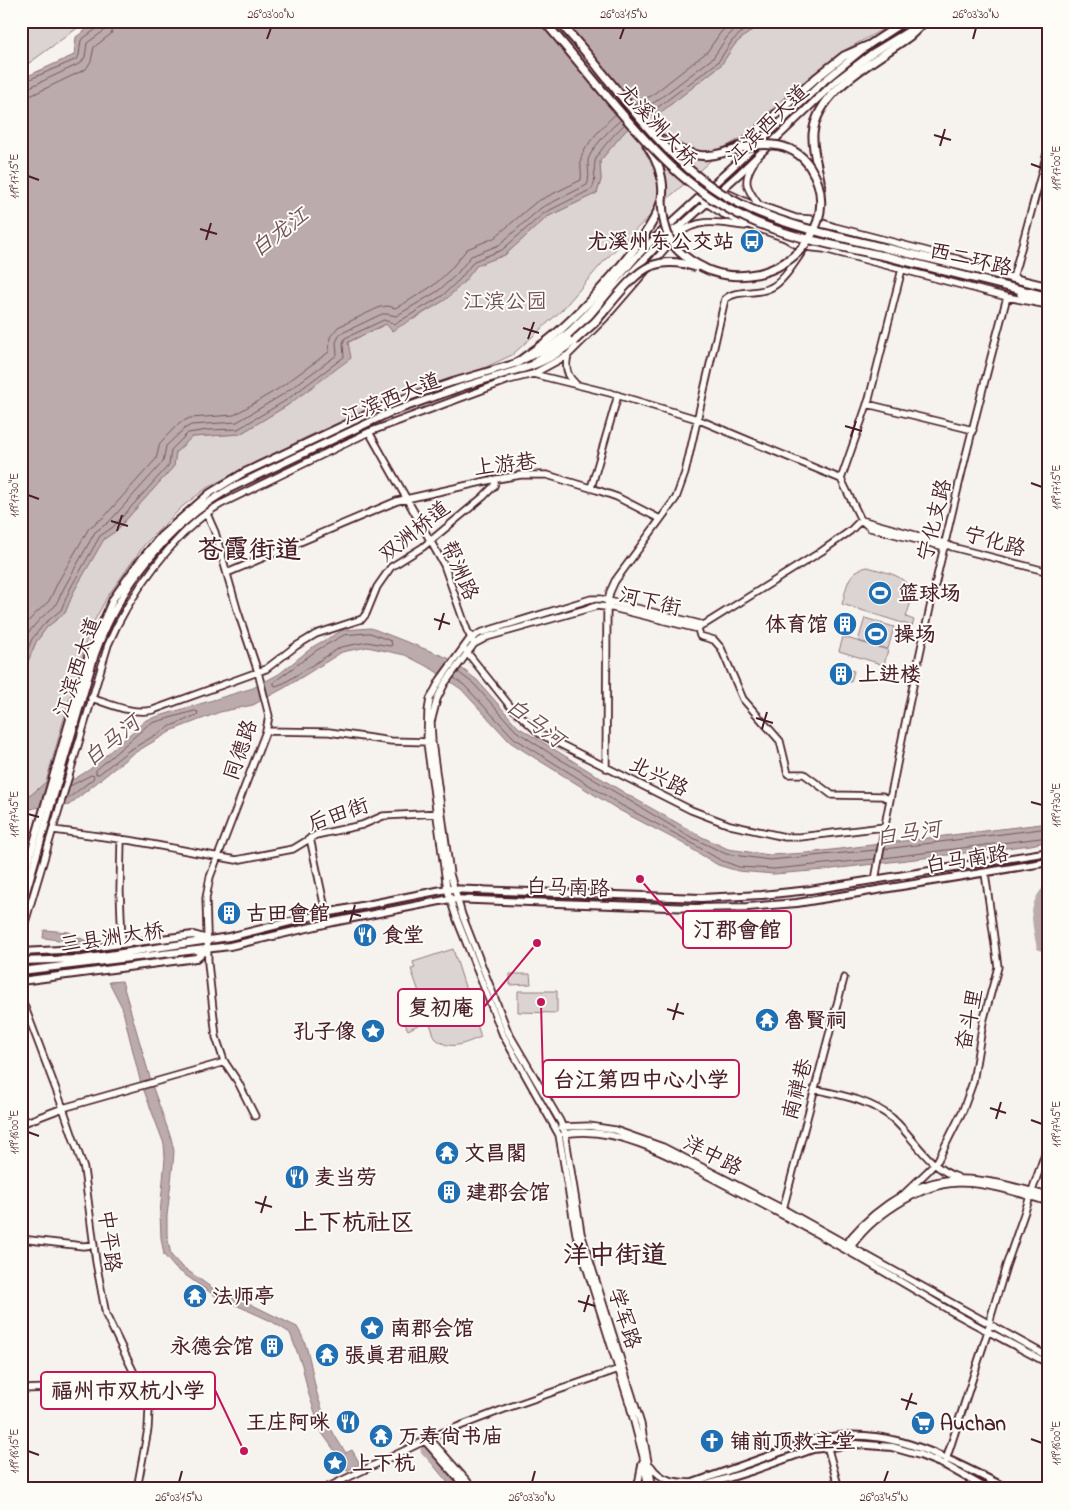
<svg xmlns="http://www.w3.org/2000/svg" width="1070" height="1510" font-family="'Indie Flower','LXGW WenKai TC',sans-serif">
  <rect width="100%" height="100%" fill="#f6f3ef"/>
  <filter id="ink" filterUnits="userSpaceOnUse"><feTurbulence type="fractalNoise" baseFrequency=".02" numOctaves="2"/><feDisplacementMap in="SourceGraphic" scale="10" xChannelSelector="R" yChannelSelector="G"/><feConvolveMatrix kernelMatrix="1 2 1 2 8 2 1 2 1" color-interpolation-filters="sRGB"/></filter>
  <g filter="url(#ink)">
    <path fill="#dcd4d2" stroke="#937a7e" d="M34,21H87L21,69V27Z
      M763,21H898L845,50L789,93L745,136L727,146L665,201L605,260L562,310L512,355L482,369L427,387L356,415L307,437L208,487L183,506L145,544L107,597L89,631L46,782L31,795H21V678L36,642L47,627L65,613L74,591L104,539L116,531L174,466L176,452L192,437L240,434L288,405L347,343L386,324L414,319L445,300L464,282L477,265L505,255L547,217L597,193L601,180L600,161L626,130L661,112L721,65L735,44Z
      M868,567C886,573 907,574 913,595L906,617L914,620L912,626L842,604C847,587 847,570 868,567Z
      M865,618L894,627L888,649L858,641Z
      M843,637L888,650L884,665L839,651Z
      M846,669L854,671L851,682L843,680Z
      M453,949L481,1037C465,1043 450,1052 435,1038L411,969L415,968L413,962Z
      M510,974H530L531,984L510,985Z
      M518,991H557V1013L518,1012Z
      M415,1005L424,1022L408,1030L399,1012Z"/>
    <path fill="#bbabac" stroke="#8e7378" d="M98,21H763L735,44L721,65L661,112L626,130L600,161L601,180L597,193L547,217L505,255L477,265L464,282L445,300L392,331L386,324L348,342L351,358L288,405L240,434L192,437L176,452L174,466L116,531L104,539L74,591L65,613L47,627L36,642L21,678V79L74,55L76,37Z
      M371,628L448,658L477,680L518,727L628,795L702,837L728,849L770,855L807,853L1049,823V841L1031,845L824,870L774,874L738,871L718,865L682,843L619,810L535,758L510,742L461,689L432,669L405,655L367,647L342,652L286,687L253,705L220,712L173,730L131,755L69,805C52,809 34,803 21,815V795H31L46,782H68L76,778L89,770L146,720L253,688L279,674L314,646L343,630Z
      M44,930L69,932L86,941C75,944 55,939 43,938Z
      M122,981L153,1088L171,1138L174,1151L173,1164L167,1216V1235L171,1255L180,1265L212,1288L226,1292L297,1327C309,1345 311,1369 316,1390C322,1413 332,1433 346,1453L352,1450L360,1464L348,1470L340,1469L337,1454L322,1433L308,1392L302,1365L290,1333L271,1321L214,1295L175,1268L164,1255L161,1238L160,1214L165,1158L164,1144L140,1080L122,1007L109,982Z
      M429,1451L461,1489H453L425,1455Z"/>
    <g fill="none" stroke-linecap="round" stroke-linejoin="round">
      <path stroke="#77575f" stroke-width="1" d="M21,83L77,59L79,55L81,40L99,27L100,21
        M21,90L28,88L81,63L85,57L87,43L104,31L107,21
        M21,97L30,96L86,69L91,61L94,47L111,34L114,21
        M634,104L651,96L707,52L721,32L733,21
        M639,110L655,102L713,58L727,37L744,21
        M643,115L658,107L718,62L732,41L754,21
        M21,630L34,615L49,601L58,582L89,528L104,517L156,459L160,443L179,423L190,418L234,415L278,389L329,352L330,337L338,327L380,307L388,306L395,308L405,303L434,285L450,270L467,249L494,238L536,202L581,180C582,173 580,166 581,159C583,147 606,122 616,114
        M370,633L391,641L392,645L390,646L367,642L341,647L284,683L276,686L274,685V682L317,650L344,635Z
        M21,647L27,634L40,619L55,606L65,586L95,532L109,522L163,462L166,446L184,429L191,425L237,422L282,395L337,355L336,342L340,334L382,314H388L396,316L438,291L456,275L471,256L499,245L541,208L587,185C590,177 588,170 588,161C589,151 612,126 621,120
        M21,665L32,639L44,624L61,610L70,589L100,536L113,527L169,465L171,450L188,433L208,430L238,429L285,401L344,357L343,343L345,338L384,320L395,324L442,296L460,279L474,261L502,250L544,213L592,189C597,178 593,172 595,162C596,153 618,130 625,124
        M458,672L474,684L516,731L548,752L687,835L726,854L770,860L876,850
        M454,678L464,685L514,738L621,805L685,839L720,860L739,867L774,869L875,859
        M195,711L198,712L197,715L171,726L128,751L99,774H96V770L149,724Z
        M66,800L93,779L94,776L91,775L70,786
        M885,849L1049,828
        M883,858L1049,837"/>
      <path stroke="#bbabac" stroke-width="9" d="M1049,888C1030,906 1037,923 1041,946L1049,949
        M425,1450L435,1461"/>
      <g stroke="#4a1f2b" stroke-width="9">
        <path id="secondary" d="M721,190L753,205H759L796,218L811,219L835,227L958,259L991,270
          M699,198L723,214L751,226L785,238L795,244L805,247L824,249L1007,297L1048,305
          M799,219L824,228L833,227
          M749,223C748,216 753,209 759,205C746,188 742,181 754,162
          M678,234C701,217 718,223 745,226
          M1010,277L1013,278L1049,146
          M568,355C565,366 566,375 575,383
          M533,374L610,393L697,419L841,479
          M867,404L973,430
          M369,432L444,565L467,630L473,642
          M841,479L869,399L902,269
          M841,479L861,520L870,528L945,547
          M591,488L618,395
          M207,514L215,532L237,609L258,672L269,716L266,731L210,877L206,898L208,963L216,1037L224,1061L238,1082L255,1116
          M861,520L944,543L952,547L1049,572
          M227,573L397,501L491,480L521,475H547L597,490L617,497L660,519
          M702,626L822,551L850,531L861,520
          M698,629L700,636L714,640L721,648L743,699L780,741L788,774H804L832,795L882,796L889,799
          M466,651L510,706L540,734L691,810L730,825L785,837H800L884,827
          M91,698C110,704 133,715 153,710L266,669L296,646L316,634L362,619L366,614L377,587L391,567L423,547L483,497L494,486L496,479
          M266,731L329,732L391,741L430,742
          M606,768L607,607L610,592L615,581L676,498L685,473L725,299C737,289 756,295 770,288C783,283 796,260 804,249
          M54,830L134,841L236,860L293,849L316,835L362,825L383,816L439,813
          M310,838L326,913
          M121,839L120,891L122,944
          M875,880C910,684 955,489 1007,297
          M21,936L108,645C128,597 176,529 221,504L369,432L509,380L533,374L568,355L605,318L675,237L681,226
          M21,997L63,1108L84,1169L96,1262L106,1315L140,1385L149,1409L148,1429L137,1489
          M814,1089C841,1095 870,1100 892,1118C914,1137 928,1168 957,1177
          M21,1124L63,1108L225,1062
          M561,1127L589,1126L615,1130L663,1147L783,1209L1049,1357
          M564,1134C622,1123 687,1166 737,1191C805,1226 870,1263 935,1302C972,1324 1011,1343 1049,1364
          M905,1193L928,1171L938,1160L963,1110L973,1082L983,1022L998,967L985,873
          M783,1209L844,978
          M21,1239L83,1246L94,1245
          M844,1247C856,1229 871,1216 888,1204C945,1164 987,1180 1049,1196
          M849,1250C869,1218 919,1184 958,1183C987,1182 1021,1194 1049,1202
          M21,1389L140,1385
          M825,1438L839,1489
          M430,1439L474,1489
          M425,1441L467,1489
          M945,1463L988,1331L991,1316L1006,1266L1049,1142
          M651,1466C661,1481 674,1482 691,1483
          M324,1489L439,1434L507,1408L619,1369
          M634,1489L639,1480L642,1463
          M648,1489L643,1456L630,1406L576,1234L559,1135L503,1035L456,917L447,889L427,743L428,711L430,699L440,680L469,640L480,633L591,599H601L704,625
          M653,1489L641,1424L581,1233L565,1133L560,1121L508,1032L462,915L450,874L432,742L431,722L437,699L445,683L474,644L487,637L597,606L613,608L698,629"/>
      </g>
      <g stroke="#4a1f2b" stroke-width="10">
        <path id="primary" d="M535,362L572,336L670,232L682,225L740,173L836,81L874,52L920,24
          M21,887L89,654L113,599L137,565L161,536L210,493L243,473L391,403L453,382L517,363L552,345L570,331L587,314L636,257L654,239L764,138L824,81L867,46L905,21
          M21,909L95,654C120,585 169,523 233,487L389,413L462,387L524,368
          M21,952L81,949L193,935L204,938
          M21,961L82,959L229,937L326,913L447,889L701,898L762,895L810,890L1049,852
          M21,971L230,946L333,922L450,899L695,908L748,907L797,903L1049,862
          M21,981L196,958L206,950
          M21,1488L22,1489
          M670,1489L693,1483L811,1441C886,1421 944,1458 1009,1489
          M693,1489L751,1471L813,1449L856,1444L892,1447L920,1455L945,1465L987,1489"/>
      </g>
      <g stroke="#4a1f2b" stroke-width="11">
        <path id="highway" d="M660,138C689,158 710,162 742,145L816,78L844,56L867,46
          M821,187C819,170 812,152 813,134C817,90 874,62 907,38C913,34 918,28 923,23
          M886,248L1049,287
          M885,256L1049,297
          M1021,294L1049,302
          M517,363C528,354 540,347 551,338C581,313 654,236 662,199C665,179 658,161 647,145
          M521,369C542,363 556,355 574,341"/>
      </g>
      <use href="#secondary" stroke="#fdfcf7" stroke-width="5.5"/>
      <use href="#primary" stroke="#fdfcf7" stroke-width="6"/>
      <use href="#highway" stroke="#fdfcf7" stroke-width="7"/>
      <g stroke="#4a1f2b" stroke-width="11" stroke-linecap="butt">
        <path id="highway-bridge" d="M544,21C566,47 588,73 610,100C651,148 687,190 746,218C789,238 838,246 885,256
          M559,21C573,38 588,54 601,71C645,125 685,180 751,209C794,228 841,237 886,248
          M662,199C663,235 671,252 704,268C717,275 735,277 749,275C800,270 841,215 810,167C802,154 788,146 773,145C757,143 742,148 728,152
          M574,341C580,335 587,329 594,323C608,308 632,273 651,266C666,260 681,262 696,267"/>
      </g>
      <use href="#highway-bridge" stroke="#fdfcf7" stroke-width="7"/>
    </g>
  </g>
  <path fill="none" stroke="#4a1f2b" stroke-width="2" d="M267,39L271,28M620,39L624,28M973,39L976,28M934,135L951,140M940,146L945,129M1031,164L1042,168M28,176L39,180M200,229L217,234M206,240L211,223M523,328L539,333M528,339L534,322M845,426L862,431M851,437L856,421M1031,483L1042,487M28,495L39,499M111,521L128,526M117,531L122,515M434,619L450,624M439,630L444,613M756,718L773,723M762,729L767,712M1031,802L1042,805M28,814L39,817M344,911L361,916M350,922L355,905M667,1009L684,1014M673,1020L678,1003M990,1108L1006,1113M996,1119L1001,1102M1031,1120L1042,1124M28,1132L39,1136M255,1202L272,1207M261,1213L266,1196M578,1301L595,1306M584,1312L589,1295M901,1399L917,1404M906,1410L912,1393M1031,1439L1042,1443M28,1451L39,1455M179,1482L182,1471M532,1482L535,1471M884,1482L888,1471"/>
  <defs>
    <g id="bus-disc" transform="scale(1.25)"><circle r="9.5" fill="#1f6fb2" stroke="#fdfcf7"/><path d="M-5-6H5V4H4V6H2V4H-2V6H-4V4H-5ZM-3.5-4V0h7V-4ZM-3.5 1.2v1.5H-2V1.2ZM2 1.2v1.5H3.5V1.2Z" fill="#fff"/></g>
    <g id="stadium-disc" transform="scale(1.25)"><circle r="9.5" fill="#1f6fb2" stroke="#fdfcf7"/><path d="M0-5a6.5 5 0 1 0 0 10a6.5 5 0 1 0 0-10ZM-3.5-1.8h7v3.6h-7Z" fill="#fff"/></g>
    <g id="building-disc" transform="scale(1.25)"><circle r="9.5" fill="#1f6fb2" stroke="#fdfcf7"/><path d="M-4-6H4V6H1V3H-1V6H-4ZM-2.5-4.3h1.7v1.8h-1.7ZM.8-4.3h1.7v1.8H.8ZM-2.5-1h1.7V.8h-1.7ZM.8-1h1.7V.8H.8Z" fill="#fff"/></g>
    <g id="restaurant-disc" transform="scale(1.25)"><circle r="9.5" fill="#1f6fb2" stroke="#fdfcf7"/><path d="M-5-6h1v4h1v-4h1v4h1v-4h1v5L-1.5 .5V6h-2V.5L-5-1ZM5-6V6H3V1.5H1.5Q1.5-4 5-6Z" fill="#fff"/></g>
    <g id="temple-disc" transform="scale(1.25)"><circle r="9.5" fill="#1f6fb2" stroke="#fdfcf7"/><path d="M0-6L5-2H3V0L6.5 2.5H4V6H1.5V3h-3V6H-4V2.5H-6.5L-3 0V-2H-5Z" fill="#fff"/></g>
    <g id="sight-disc" transform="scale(1.25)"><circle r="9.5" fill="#1f6fb2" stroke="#fdfcf7"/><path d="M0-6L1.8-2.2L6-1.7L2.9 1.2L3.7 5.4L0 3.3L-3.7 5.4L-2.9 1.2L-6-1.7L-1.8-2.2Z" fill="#fff"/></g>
    <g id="supermarket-disc" transform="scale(1.25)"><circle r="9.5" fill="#1f6fb2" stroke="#fdfcf7"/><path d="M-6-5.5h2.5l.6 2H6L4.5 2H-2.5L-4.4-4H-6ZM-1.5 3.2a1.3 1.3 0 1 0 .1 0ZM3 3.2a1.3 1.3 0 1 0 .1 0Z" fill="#fff"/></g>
    <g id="church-disc" transform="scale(1.25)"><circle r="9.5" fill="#1f6fb2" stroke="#fdfcf7"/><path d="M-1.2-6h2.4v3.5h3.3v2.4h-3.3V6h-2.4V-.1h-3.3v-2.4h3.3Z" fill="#fff"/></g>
  </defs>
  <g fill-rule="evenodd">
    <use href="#bus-disc" x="752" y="241"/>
    <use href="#stadium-disc" x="880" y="593"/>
    <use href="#building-disc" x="845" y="624"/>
    <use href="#stadium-disc" x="876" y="634"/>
    <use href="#building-disc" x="841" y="674"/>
    <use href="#building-disc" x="229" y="913"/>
    <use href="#restaurant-disc" x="365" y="935"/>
    <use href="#temple-disc" x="767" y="1020"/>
    <use href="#sight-disc" x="373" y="1031"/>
    <use href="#temple-disc" x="447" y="1153"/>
    <use href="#restaurant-disc" x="297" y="1177"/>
    <use href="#building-disc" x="449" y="1192"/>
    <use href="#temple-disc" x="195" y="1296"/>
    <use href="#sight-disc" x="372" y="1328"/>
    <use href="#building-disc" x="272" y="1346"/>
    <use href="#temple-disc" x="327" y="1355"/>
    <use href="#restaurant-disc" x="348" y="1422"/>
    <use href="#supermarket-disc" x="923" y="1423"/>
    <use href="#temple-disc" x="381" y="1436"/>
    <use href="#church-disc" x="712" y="1441"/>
    <use href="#sight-disc" x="335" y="1463"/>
  </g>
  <g text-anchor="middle" stroke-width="4" stroke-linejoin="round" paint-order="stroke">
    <g font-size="21" fill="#4a1f2b" stroke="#fdfcf7">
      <text transform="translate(767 124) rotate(-44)" y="7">江滨西大道</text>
      <text transform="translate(658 125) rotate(47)" y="7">尤溪洲大桥</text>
      <text transform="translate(971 259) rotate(13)" y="7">西二环路</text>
      <text transform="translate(391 398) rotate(-22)" y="7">江滨西大道</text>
      <text transform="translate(505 464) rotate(-7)" y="7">上游巷</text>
      <text transform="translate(934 520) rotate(-76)" y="7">宁化支路</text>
      <text transform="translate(414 531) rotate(-39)" y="7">双洲桥道</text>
      <text transform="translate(995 541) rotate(15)" y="7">宁化路</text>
      <text transform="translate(460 570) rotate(66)" y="7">帮洲路</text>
      <text transform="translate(650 601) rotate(13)" y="7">河下街</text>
      <text transform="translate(77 667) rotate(-71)" y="7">江滨西大道</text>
      <text transform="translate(240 750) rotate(-71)" y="7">同德路</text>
      <text transform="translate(659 776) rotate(27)" y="7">北兴路</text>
      <text transform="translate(338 814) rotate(-19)" y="7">后田街</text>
      <text transform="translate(967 859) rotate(-9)" y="7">白马南路</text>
      <text transform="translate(568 887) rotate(2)" y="7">白马南路</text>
      <text transform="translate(112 937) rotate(-8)" y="7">三县洲大桥</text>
      <text transform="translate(969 1019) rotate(-78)" y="7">奋斗里</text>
      <text transform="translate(797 1089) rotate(-75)" y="7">南禅巷</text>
      <text transform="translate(713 1155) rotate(27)" y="7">洋中路</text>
      <text transform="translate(110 1241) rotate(83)" y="7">中平路</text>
      <text transform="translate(625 1318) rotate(72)" y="7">学军路</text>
    </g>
    <g font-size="21" font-weight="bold" fill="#4a1f2b" stroke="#fdfcf7" text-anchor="start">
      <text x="734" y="248" text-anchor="end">尤溪州东公交站</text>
      <text x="898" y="600">篮球场</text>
      <text x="828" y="631" text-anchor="end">体育馆</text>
      <text x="894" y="641">操场</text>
      <text x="858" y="681">上进楼</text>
      <text x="246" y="920">古田會館</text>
      <text x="382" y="942">食堂</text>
      <text x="784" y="1027">魯賢祠</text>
      <text x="356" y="1038" text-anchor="end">孔子像</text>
      <text x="464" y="1160">文昌閣</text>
      <text x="314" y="1184">麦当劳</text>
      <text x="466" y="1199">建郡会馆</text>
      <text x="212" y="1303">法师亭</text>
      <text x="390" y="1335">南郡会馆</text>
      <text x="254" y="1353" text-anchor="end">永德会馆</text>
      <text x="344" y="1362">張真君祖殿</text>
      <text x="330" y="1429" text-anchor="end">王庄阿咪</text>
      <text x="940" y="1430">Auchan</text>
      <text x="398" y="1443">万寿尚书庙</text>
      <text x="730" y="1448">铺前顶救主堂</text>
      <text x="352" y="1470">上下杭</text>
    </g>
    <g font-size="21" fill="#6e4c55" stroke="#fdfcf7">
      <text x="505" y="308">江滨公园</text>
    </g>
    <g font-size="22" font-style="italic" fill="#725058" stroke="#fdfcf7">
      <text transform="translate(279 231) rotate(-37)" y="8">白龙江</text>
      <text transform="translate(536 722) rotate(37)" y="8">白马河</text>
      <text transform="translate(111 740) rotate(-39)" y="8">白马河</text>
      <text transform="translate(908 832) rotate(-8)" y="8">白马河</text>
    </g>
    <g font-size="24" font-weight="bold" fill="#4a1f2b" stroke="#fdfcf7">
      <text x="354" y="1230">上下杭社区</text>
    </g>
    <g font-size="26" font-weight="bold" fill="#4a1f2b" stroke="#fdfcf7">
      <text x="249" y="558">苍霞街道</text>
      <text x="615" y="1263">洋中街道</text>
    </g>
  </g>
  <path fill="none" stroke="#c2185b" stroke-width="2" d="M640 879L683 930M537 943L484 1007M541 1002L543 1079M244 1451L215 1390"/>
  <g fill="#c2185b" stroke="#fdfcf7" stroke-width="2">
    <circle cx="640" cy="879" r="5"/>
    <circle cx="537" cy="943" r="5"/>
    <circle cx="541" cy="1002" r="5"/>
    <circle cx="244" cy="1451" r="5"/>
  </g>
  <g fill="#fdfcf7" stroke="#c2185b" stroke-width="2">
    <rect x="683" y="911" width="108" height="37" rx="5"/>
    <rect x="398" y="989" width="86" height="37" rx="5"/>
    <rect x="543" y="1060" width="196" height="37" rx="5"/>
    <rect x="41" y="1372" width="174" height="37" rx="5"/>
  </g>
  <g font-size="22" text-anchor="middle" font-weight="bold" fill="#4a1f2b">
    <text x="737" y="937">汀郡會館</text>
    <text x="441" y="1015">复初庵</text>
    <text x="641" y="1087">台江第四中心小学</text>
    <text x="128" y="1398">福州市双杭小学</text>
  </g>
  <rect width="1070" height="1510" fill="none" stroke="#fdfcf7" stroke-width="55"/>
  <rect x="28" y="28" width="1014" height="1454" fill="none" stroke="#4a1f2b" stroke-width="2"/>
  <g font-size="12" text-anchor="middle" fill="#4a1f2b">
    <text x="271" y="18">26°03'00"N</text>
    <text x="624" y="18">26°03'15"N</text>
    <text x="976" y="18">26°03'30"N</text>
    <text transform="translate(1056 168) rotate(-90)" y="4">119°17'00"E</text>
    <text transform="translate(14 176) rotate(-90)" y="4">119°17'15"E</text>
    <text transform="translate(1056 487) rotate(-90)" y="4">119°17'15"E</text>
    <text transform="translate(14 495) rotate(-90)" y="4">119°17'30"E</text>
    <text transform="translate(1056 805) rotate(-90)" y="4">119°17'30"E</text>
    <text transform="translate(14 814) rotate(-90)" y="4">119°17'45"E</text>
    <text transform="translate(1056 1124) rotate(-90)" y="4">119°17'45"E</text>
    <text transform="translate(14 1132) rotate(-90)" y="4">119°18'00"E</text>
    <text transform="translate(1056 1443) rotate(-90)" y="4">119°18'00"E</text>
    <text transform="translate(14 1451) rotate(-90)" y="4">119°18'15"E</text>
    <text x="179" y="1501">26°03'15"N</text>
    <text x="532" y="1501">26°03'30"N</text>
    <text x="884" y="1501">26°03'45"N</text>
  </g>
</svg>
